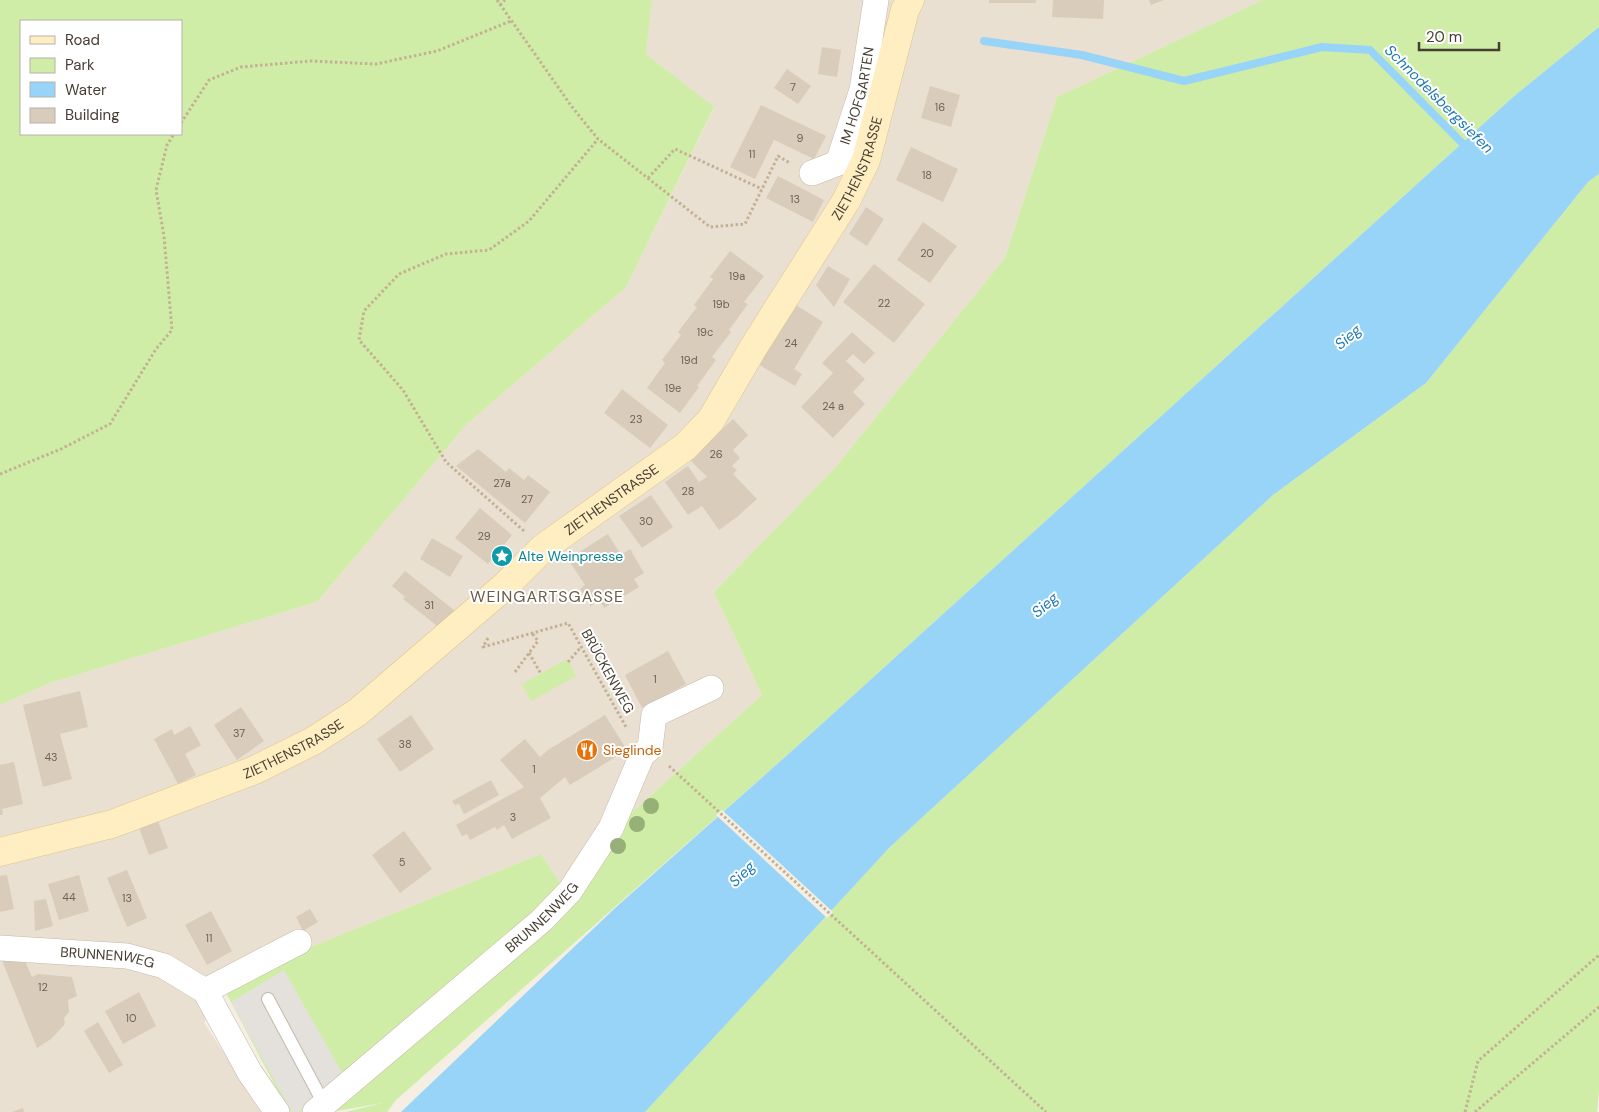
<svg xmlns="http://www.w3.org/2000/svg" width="1599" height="1112" font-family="'DM Sans',sans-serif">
  <rect width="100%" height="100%" fill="#f4eee3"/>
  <path fill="#e9e0d1" d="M652,0H1263L1057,97L1005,258L834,469L714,592L762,695L628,816L571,901L541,854L271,963L223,989L204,1023L263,1112H0V705L50,683L317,602L466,425L626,287L714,108L646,54Z"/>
  <path fill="#d0eda7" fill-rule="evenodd" d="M0,0H652L646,54L714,107L626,287L466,425L317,602L50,683L0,705ZM21,21H181V134H21Z
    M1263,0H1599V27L1513,97L803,741L396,1100L387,1112H346L382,1103L331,1112H289L224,989L271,963L541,854L571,900L628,816L762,695L714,592L834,469L1005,258L1057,97Z
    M1599,174V1091L1597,1112H645L890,847L1273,495L1426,383L1588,182Z
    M567,659L576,676L531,701L522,684Z"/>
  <path fill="#e4e1dd" d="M284,970L345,1078L299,1112H292L231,1002Z"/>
  <path fill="#98d4f8" d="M1599,27V174L1588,182L1426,383L1273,495L890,847L645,1112H401L614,909L803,741L1513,97Z"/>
  <path fill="#f4eee3" d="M722,810L833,912L827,918L716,815Z"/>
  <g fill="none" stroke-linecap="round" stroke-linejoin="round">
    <path stroke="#98d4f8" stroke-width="8" d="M984,41L1082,55L1184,81L1322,47L1370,50L1469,150"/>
  </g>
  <path fill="#daccba" d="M989,0H1036V3H989Z
    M1053,0H1104L1103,19L1052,17Z
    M1149,0H1164L1151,5Z
    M822,47L841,50L837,77L818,74Z
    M787,69L811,86L798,104L774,88Z
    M930,86L960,95L951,127L921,118Z
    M761,105L826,136L814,159L774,140L755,179L730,167Z
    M911,147L958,169L943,202L896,180Z
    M778,176L824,200L813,222L766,198Z
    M866,207L884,219L867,246L849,234Z
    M923,222L957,246L930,283L897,260Z
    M730,251L764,276L744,302L748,304L729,330L731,332L712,357L716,360L697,386L699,387L680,413L647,388L665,363L662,360L681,335L678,332L697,307L694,305L713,279L710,277Z
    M874,264L925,304L894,343L843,302Z
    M828,266L850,279L834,307L816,285Z
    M796,305L823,322L794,369L802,374L795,386L758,364Z
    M852,332L875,353L864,364L853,354L846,361L865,379L853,392L865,404L833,438L801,407L833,373L822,363Z
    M622,389L668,425L650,448L604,413Z
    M733,419L748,435L733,450L740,458L732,466L737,470L733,474L757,499L737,517L719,530L702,506L688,515L665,482L688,466L699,482L707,477L690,460Z
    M478,449L506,472L509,468L524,480L528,475L550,492L525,523L456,466Z
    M651,495L673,527L642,548L619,516Z
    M480,508L512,535L488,564L455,538Z
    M608,534L621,555L630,549L644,573L634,579L639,587L604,608L599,600L591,606L580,589L585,585L568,559Z
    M432,538L463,556L450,577L420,559Z
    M405,571L455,611L441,629L403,599L405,597L392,586Z
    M668,651L686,684L642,708L625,675Z
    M80,691L88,727L60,734L72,779L43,787L23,705Z
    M241,707L264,741L237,760L214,725Z
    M411,715L434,749L400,772L377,739Z
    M605,715L627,750L570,785L565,777L540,798L551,818L512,839L504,825L497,830L495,827L470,840L467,834L462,836L456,825L524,787L500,760L525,739L540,757L548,750Z
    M190,726L201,745L185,754L196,775L178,784L154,739L172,729L174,735Z
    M14,762L23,804L2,809L3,815H0V765Z
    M491,780L499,795L464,814L459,804L455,805L452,801Z
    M158,821L168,848L149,855L139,828Z
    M404,831L432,869L400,893L372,855Z
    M127,870L147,918L127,927L107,878Z
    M7,875L14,909L0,912V876Z
    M79,875L89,911L59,920L48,884Z
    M46,899L53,926L35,931L34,901Z
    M310,909L318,922L303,931L296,917Z
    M211,911L232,951L207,965L185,925Z
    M1,958L25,961L32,977L38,974L72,977L77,996L68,1000L69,1012L64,1018L65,1024L51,1039L37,1048Z
    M139,992L156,1026L123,1044L105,1011Z
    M98,1022L123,1065L109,1073L84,1031Z
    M23,1108L24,1112H12Z"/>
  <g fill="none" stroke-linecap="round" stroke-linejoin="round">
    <g stroke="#c3b9a8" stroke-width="14">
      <path id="lane" d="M268,999L324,1104"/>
    </g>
    <g stroke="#c3b9a8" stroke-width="26">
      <g id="street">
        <path id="s1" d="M812,173L838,163L862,90L876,0"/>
        <path id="s2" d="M0,948L127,956L164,966L205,991L250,1073L277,1112"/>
        <path d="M205,991L299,942"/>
        <path id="s3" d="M315,1112L541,921L570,891L611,828L642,755L650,748L654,715L711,688"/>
      </g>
    </g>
    <g stroke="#dcc58f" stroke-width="29">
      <g id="secondary">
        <path id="s4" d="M0,852L112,824L255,770L313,741L358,712L506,585L543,548L685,447L711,420L753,348L846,201L866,160L905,10L910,0"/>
      </g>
    </g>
    <path stroke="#c4b194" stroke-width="3" stroke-dasharray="2.5 2.5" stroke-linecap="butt" d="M497,0L572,107L598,139L710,227L745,224L778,156L790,163
      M500,5L505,0
      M181,123L209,80L241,67L310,61L376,64L437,51L511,21
      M648,178L675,149L762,189
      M0,474L61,449L110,424L156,349L172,330L164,236L156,190L167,145L174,134
      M524,531L446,462L403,390L359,340L364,311L399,274L446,254L489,250L529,221L598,139
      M488,638L483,647L568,623L626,727
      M529,653L541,674
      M568,662L581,647
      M515,672L538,641L532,633
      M669,766L1046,1112
      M1465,1112L1478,1061L1599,955
      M1475,1112L1599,1007"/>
    <use href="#lane" stroke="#fff" stroke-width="12"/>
    <use href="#street" stroke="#fff" stroke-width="25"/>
    <use href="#secondary" stroke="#ffeec2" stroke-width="28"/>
  </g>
  <g fill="#95b178">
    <circle cx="651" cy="806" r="8"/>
    <circle cx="637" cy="824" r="8"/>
    <circle cx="618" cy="846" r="8"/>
  </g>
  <defs>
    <g id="sight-disc" transform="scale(1.125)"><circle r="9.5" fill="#0f9aa8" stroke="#fff"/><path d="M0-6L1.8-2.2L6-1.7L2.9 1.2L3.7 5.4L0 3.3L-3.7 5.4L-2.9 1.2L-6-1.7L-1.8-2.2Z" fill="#fff"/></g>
    <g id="restaurant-disc" transform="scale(1.125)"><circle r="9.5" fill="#e8710a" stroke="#fff"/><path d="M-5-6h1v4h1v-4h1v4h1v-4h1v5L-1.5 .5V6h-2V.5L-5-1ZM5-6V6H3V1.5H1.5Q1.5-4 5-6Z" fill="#fff"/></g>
  </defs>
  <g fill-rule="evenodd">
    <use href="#sight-disc" x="502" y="556"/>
    <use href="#restaurant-disc" x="587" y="750"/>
  </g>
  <g text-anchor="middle" stroke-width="4" stroke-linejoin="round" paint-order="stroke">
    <g font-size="11" fill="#6c6255">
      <text x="793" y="91">7</text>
      <text x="940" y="111">16</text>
      <text x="800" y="142">9</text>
      <text x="752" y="158">11</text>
      <text x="927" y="179">18</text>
      <text x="795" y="203">13</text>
      <text x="927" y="257">20</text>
      <text x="737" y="280">19a</text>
      <text x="884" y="307">22</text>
      <text x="721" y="308">19b</text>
      <text x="705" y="336">19c</text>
      <text x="791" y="347">24</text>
      <text x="689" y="364">19d</text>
      <text x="673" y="392">19e</text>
      <text x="833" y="410">24 a</text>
      <text x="636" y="423">23</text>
      <text x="716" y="458">26</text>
      <text x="502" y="487">27a</text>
      <text x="688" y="495">28</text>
      <text x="527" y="503">27</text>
      <text x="646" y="525">30</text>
      <text x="484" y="540">29</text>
      <text x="429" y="609">31</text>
      <text x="655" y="683">1</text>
      <text x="239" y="737">37</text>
      <text x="405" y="748">38</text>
      <text x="51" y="761">43</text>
      <text x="534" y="773">1</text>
      <text x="513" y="821">3</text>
      <text x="402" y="866">5</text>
      <text x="69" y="901">44</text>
      <text x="127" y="902">13</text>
      <text x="209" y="942">11</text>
      <text x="43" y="991">12</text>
      <text x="131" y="1022">10</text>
    </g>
    <g font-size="14" fill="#473e33" stroke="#fff">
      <text dy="5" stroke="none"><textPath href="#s1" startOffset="98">IM HOFGARTEN</textPath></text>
      <text dy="5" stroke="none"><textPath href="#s4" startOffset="1138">ZIETHENSTRASSE</textPath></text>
      <text dy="5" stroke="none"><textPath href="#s4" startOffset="718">ZIETHENSTRASSE</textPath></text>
      <text transform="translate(608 671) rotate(61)" y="5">BRÜCKENWEG</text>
      <text dy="5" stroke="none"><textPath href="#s4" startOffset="312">ZIETHENSTRASSE</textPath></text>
      <text dy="5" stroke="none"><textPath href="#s3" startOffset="299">BRUNNENWEG</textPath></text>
      <text dy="5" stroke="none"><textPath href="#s2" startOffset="108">BRUNNENWEG</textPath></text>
    </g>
    <g font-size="14" fill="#0d838f" stroke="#fff" text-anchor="start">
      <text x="518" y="561">Alte Weinpresse</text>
    </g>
    <g font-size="14" fill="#c56008" stroke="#fff" text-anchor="start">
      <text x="603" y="755">Sieglinde</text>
    </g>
    <g font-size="15" font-style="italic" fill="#1f7bb5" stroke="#fff">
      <text transform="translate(1439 99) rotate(45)" y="5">Schnodelsbergsiefen</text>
      <text transform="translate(1348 337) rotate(-41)" y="5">Sieg</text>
      <text transform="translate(1045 605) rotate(-41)" y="5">Sieg</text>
      <text transform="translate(742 874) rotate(-44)" y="5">Sieg</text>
    </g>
    <g font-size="16" letter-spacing="1" fill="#6b5c49" stroke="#fff">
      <text x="547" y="602">WEINGARTSGASSE</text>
    </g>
  </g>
  <rect x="20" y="20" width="162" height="115" fill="#ffffff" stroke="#b5b2ad"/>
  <rect x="30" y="36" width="25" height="8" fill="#ffeec2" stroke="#b5b2ad"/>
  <text x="65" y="45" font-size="15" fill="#473e33">Road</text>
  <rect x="30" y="58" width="25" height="15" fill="#d0eda7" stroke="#b5b2ad"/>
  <text x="65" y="70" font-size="15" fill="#473e33">Park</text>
  <rect x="30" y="82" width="25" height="15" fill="#98d4f8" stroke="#b5b2ad"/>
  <text x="65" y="95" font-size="15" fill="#473e33">Water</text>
  <rect x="30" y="108" width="25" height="15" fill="#daccba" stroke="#b5b2ad"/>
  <text x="65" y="120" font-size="15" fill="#473e33">Building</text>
  <path d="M1419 42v8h80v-8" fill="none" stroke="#473e33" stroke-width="2.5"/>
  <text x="1426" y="42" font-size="15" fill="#473e33" stroke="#ffffff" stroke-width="4" paint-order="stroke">20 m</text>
</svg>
